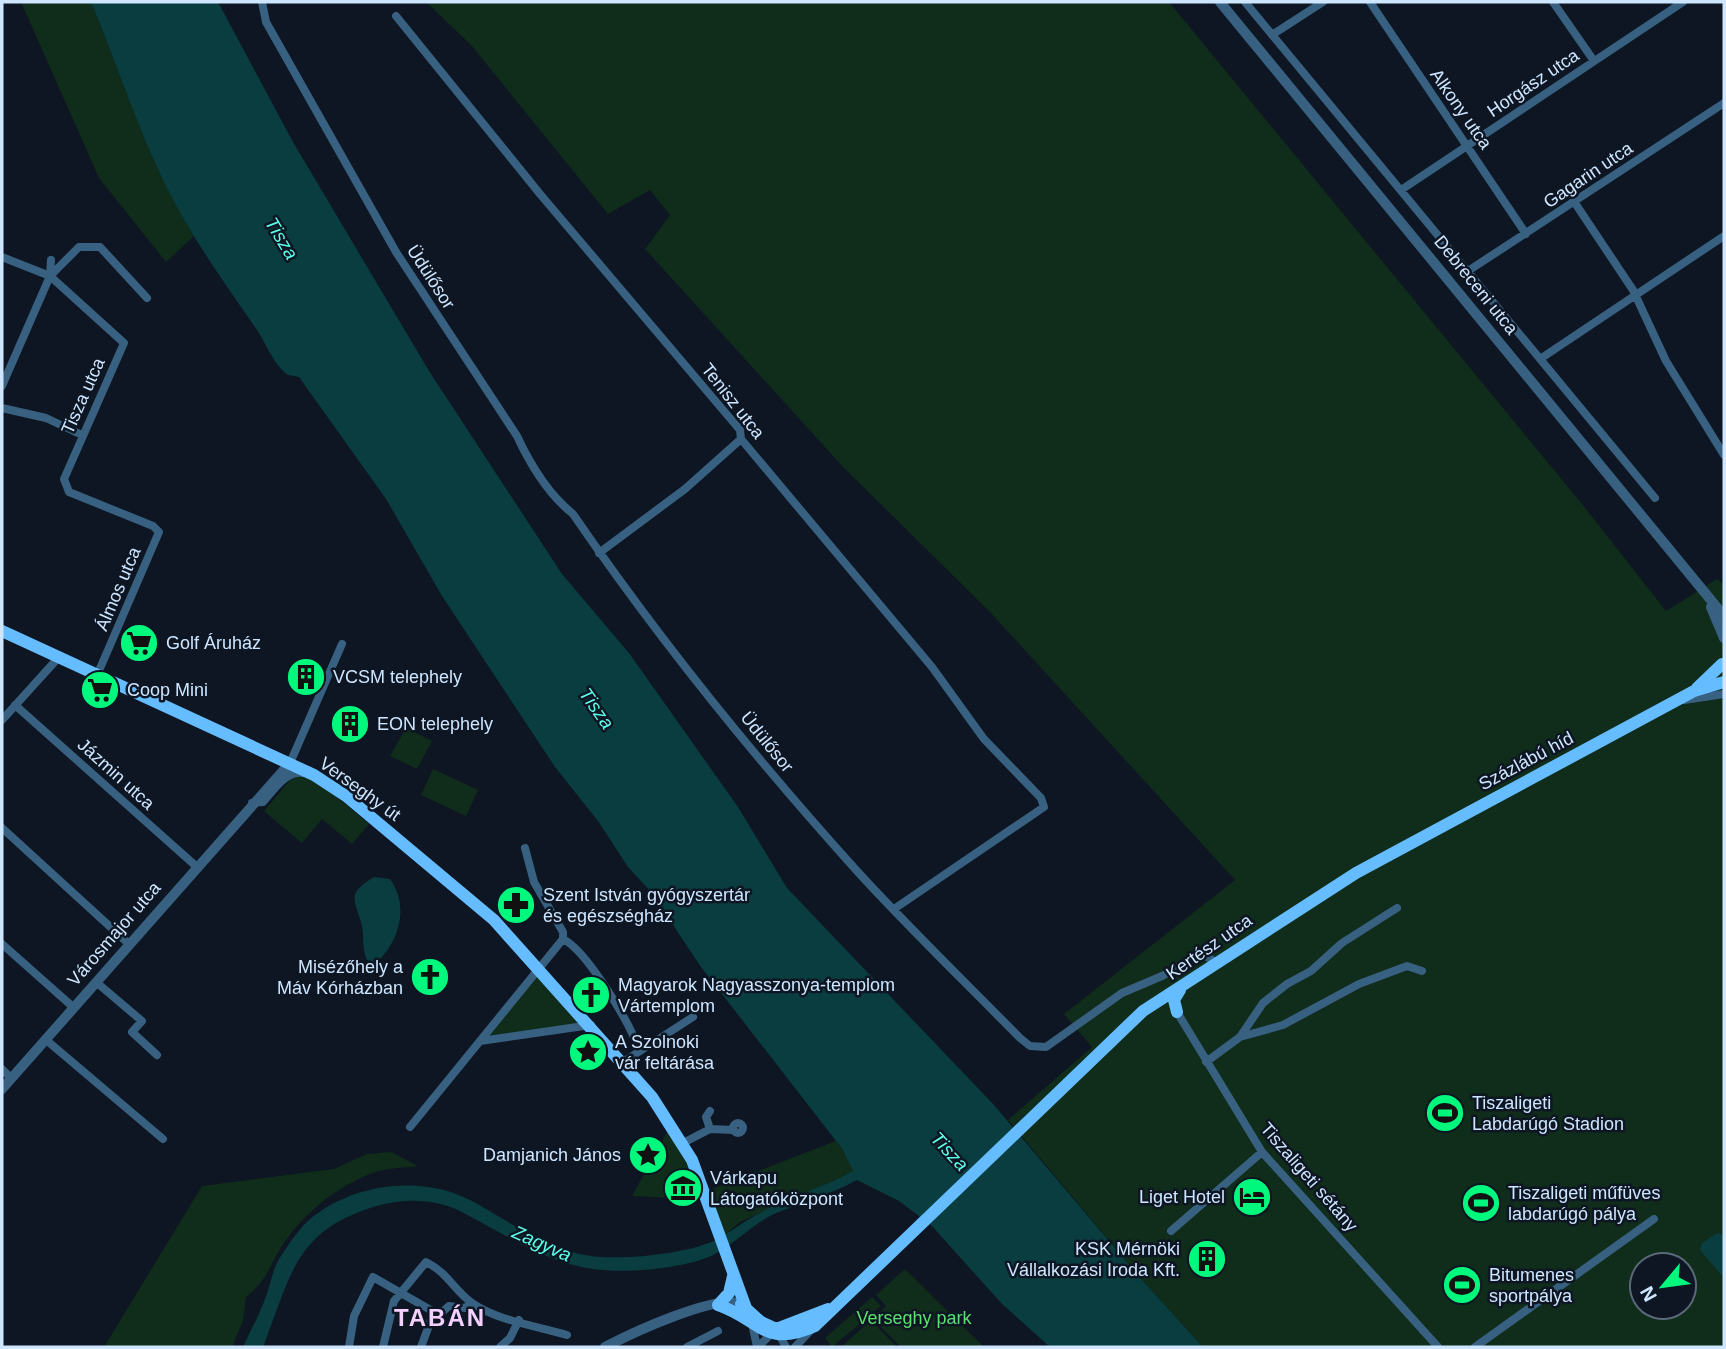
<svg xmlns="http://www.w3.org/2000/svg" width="1726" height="1349" font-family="Helvetica,sans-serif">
  <rect width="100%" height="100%" fill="#0d1622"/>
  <path fill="#102c1a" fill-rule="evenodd" d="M21,2H91C123,81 150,162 194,236L166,262L99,178Z
    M426,2H1169L1582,504L1666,611L1717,579L1724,585V1347H1203L1142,1280L1008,1120L1092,1047L1064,1014L1235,880L990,612L843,467L645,249L670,215L650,190L608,214L471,45ZM1642,1265H1684V1307H1642Z
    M406,728L432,741L417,769L390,756Z
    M433,769L478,790L466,816L421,795Z
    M298,775L314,778L369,824L352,844L322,819L302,843L264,811L290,780Z
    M540,968L591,1025L480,1041Z
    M672,1123L704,1192L836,1141L848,1157L853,1172L740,1222L721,1238L704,1192L684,1199L632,1196Z
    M391,1152L418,1166C403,1168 384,1168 370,1174C333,1189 301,1216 280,1249C268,1270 266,1281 246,1297L243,1321L232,1347H104L202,1186L334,1169L367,1154Z
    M905,1269L984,1347H901L873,1319L886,1306L876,1295Z
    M872,1297L881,1306L832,1347L825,1338Z
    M871,1320L897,1347H841Z"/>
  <path fill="#093d3f" d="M91,2H218L293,142L429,371L562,574L629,653L738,807L787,888L994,1105L1142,1280L1203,1347H1050L1002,1304L931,1225L899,1201L857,1180C830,1195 802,1202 774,1214C751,1225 735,1244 713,1255C685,1268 633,1273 603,1270C550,1266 508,1236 462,1212C437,1199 407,1198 380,1205C295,1229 292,1273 263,1347H243C250,1331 259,1316 265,1299C270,1287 272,1271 279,1259C287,1247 297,1231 308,1221C350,1183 423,1174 472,1201C512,1223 555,1255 602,1257C632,1259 696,1253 721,1237C741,1225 758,1212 780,1203C805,1192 829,1184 853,1171L843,1150L701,967L651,892L628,867L598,821L555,767L442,596L386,499L299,377L288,375C272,363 267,344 255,327C223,281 190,235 165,184C136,124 116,62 91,2Z
    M374,877L390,879C410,907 399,943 375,964L367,960C361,947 365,935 361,922C353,897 348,893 374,877Z
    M1717,1233L1724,1235V1278L1700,1250L1702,1243Z"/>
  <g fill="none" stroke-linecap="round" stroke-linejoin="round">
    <path stroke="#386181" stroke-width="8" d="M262,2L266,22L396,252L517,436C530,464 548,494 573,514C658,638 755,758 857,871C909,928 965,982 1020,1038L1030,1046L1046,1047L1122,993L1162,976L1202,954L1216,962
      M1245,2L1655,498
      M1370,2L1526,234
      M1553,2L1594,61
      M396,16L540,194L740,430L741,439L932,667L984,739L1041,798L1044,807L894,909
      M1272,35L1323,2
      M1401,190L1683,2
      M1575,203L1633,290L1666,361L1724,455
      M2,257L50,276
      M51,260L50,276L124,343L64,479L69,492L153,526L159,532L98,673
      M1468,271L1724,103
      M1540,359L1724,236
      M2,386L50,276L79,247H100L147,298
      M2,408L46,418L82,435
      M599,553L685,489L741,439
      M1684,700L1724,694
      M15,705L197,867
      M2,720L59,657
      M290,763L342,644
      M252,803L263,802C274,790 285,771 303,773
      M2,828L129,944
      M563,939C587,951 630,1023 639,1050
      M2,944L73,1007
      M96,982L142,1021L132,1032L157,1055
      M1177,1012L1262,1152L1438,1347
      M1240,1037L1263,1003L1287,984L1311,971L1342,943L1397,908
      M45,1039L163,1139
      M480,1041L591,1025
      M623,1062L693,1017
      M1206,1062L1240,1037L1283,1025L1359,984L1407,966L1422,971
      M2,1069L11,1078
      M733 1128a5 5 0 1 1 10 0a5 5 0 1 1-10 0Z
      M410,1127L563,939V932L534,882L525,848
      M710,1129L706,1117L710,1111
      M683,1143L710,1129L734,1130
      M1171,1231L1262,1152
      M753,1328L757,1347
      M349,1347L354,1316L373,1277L434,1312L441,1313L449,1306L465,1308L472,1303
      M383,1347L394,1301L426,1262C447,1272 454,1290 472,1303C498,1321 537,1326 567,1335
      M421,1347L434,1312
      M500,1347L510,1338L519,1320
      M687,1347L718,1331
      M758,1347L776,1329L786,1347
      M795,1347L812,1329
      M1475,1347L1654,1219"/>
    <path stroke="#386181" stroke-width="10" d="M1220,2L1724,616
      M1711,607L1724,638
      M2,1089L290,763
      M605,1347C630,1334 717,1293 741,1304"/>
    <path stroke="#65bdff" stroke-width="12" d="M2,631L314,775L346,796L494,920L652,1097L692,1160L746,1308
      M1697,688L1722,664
      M1177,1012L1174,1000L1180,990
      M733,1276L729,1293L718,1305C760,1319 764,1349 815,1326L1143,1011L1356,873L1694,691L1724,682
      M741,1304L761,1322L776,1329L828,1309"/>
  </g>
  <defs>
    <g id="supermarket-disc" transform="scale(2.0125)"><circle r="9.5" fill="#00f97d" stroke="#0d1622"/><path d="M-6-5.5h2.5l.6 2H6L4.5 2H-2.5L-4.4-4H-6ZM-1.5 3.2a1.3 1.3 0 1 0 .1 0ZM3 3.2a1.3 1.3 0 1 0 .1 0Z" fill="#111"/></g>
    <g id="building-disc" transform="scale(2.0125)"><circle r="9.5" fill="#00f97d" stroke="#0d1622"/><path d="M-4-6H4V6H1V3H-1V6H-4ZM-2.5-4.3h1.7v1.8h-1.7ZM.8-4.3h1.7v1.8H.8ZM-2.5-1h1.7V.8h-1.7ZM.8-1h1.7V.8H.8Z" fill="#111"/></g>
    <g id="pharmacy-disc" transform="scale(2.0125)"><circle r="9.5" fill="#00f97d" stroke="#0d1622"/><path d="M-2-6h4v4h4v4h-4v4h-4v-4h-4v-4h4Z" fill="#111"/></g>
    <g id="church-disc" transform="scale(2.0125)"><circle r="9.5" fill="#00f97d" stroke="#0d1622"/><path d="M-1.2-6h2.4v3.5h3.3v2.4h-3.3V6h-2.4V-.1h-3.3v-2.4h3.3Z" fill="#111"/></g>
    <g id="sight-disc" transform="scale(2.0125)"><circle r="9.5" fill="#00f97d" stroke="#0d1622"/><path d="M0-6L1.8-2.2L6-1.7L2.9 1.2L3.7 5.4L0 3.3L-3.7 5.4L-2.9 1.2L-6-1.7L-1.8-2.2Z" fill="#111"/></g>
    <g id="stadium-disc" transform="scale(2.0125)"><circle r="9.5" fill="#00f97d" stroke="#0d1622"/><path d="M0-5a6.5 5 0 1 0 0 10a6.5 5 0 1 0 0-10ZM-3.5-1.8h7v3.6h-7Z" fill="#111"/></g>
    <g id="museum-disc" transform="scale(2.0125)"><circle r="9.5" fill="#00f97d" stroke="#0d1622"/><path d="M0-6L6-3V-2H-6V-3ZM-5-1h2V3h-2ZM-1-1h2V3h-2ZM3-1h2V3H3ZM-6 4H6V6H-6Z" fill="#111"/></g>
    <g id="hotel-disc" transform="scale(2.0125)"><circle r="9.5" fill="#00f97d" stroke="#0d1622"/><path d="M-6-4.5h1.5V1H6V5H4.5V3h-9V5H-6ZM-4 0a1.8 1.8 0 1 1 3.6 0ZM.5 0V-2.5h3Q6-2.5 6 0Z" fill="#111"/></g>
  </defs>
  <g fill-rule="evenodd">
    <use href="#supermarket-disc" x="139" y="643"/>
    <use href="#building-disc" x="306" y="677"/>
    <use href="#supermarket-disc" x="100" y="690"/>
    <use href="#building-disc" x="350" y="724"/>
    <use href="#pharmacy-disc" x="516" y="905"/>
    <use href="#church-disc" x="430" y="977"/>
    <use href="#church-disc" x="591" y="995"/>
    <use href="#sight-disc" x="588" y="1052"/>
    <use href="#stadium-disc" x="1445" y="1113"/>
    <use href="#sight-disc" x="648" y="1155"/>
    <use href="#museum-disc" x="683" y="1188"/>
    <use href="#hotel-disc" x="1252" y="1197"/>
    <use href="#stadium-disc" x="1481" y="1203"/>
    <use href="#building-disc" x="1207" y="1259"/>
    <use href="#stadium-disc" x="1462" y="1285"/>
  </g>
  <g text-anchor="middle" stroke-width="5" stroke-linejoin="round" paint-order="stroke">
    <g font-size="18" fill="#cee6ff" stroke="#0d1622">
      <text transform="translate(1533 83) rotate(-34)" y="6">Horgász utca</text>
      <text transform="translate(1461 109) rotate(55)" y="6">Alkony utca</text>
      <text transform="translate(1588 175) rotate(-34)" y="6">Gagarin utca</text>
      <text transform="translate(431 277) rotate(57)" y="6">Üdülősor</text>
      <text transform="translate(1476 285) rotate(51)" y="6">Debreceni utca</text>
      <text transform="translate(83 396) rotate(-66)" y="6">Tisza utca</text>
      <text transform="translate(733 401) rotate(52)" y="6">Tenisz utca</text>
      <text transform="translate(118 589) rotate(-67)" y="6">Álmos utca</text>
      <text transform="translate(767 742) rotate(51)" y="6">Üdülősor</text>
      <text transform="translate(1526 761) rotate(-28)" y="6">Százlábú híd</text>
      <text transform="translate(116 774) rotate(42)" y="6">Jázmin utca</text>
      <text transform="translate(360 789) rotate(36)" y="6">Verseghy út</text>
      <text transform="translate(114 934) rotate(-49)" y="6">Városmajor utca</text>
      <text transform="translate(1209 947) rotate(-35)" y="6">Kertész utca</text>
      <text transform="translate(1309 1177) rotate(49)" y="6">Tiszaligeti sétány</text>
    </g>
    <g font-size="18" fill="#cee6ff" stroke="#0d1622" text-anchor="start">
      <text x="166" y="649">Golf Áruház</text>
      <text x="333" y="683">VCSM telephely</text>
      <text x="127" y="696">Coop Mini</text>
      <text x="377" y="730">EON telephely</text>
      <text x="543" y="901">Szent István gyógyszertár<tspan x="543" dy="21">és egészségház</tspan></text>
      <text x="403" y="973" text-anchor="end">Misézőhely a<tspan x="403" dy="21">Máv Kórházban</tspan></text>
      <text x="618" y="991">Magyarok Nagyasszonya-templom<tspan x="618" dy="21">Vártemplom</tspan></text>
      <text x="615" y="1048">A Szolnoki<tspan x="615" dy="21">vár feltárása</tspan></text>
      <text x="1472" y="1109">Tiszaligeti<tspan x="1472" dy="21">Labdarúgó Stadion</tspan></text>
      <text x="621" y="1161" text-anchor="end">Damjanich János</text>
      <text x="710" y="1184">Várkapu<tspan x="710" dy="21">Látogatóközpont</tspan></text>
      <text x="1508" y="1199">Tiszaligeti műfüves<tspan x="1508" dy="21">labdarúgó pálya</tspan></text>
      <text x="1225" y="1203" text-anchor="end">Liget Hotel</text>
      <text x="1180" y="1255" text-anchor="end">KSK Mérnöki<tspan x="1180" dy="21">Vállalkozási Iroda Kft.</tspan></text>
      <text x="1489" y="1281">Bitumenes<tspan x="1489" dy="21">sportpálya</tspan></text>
    </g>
    <g font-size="18" fill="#59e06e" stroke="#0d1622">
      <text x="914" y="1324">Verseghy park</text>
    </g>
    <g font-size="19" font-style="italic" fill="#5cffe9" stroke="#0d1622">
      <text transform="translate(282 238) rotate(59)" y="7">Tisza</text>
      <text transform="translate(597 708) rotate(55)" y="7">Tisza</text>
      <text transform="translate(950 1151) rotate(47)" y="7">Tisza</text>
      <text transform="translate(542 1243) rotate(24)" y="7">Zagyva</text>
    </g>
    <g font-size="24" font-weight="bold" letter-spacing="2" fill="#f4d0ff" stroke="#0d1622">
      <text x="440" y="1326">TABÁN</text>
    </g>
  </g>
  <rect width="1726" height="1349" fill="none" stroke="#cee6ff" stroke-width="7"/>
  <g transform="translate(1663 1286) rotate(241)"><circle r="33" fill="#0d1622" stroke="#5a697a" stroke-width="2"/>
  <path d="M0-5L12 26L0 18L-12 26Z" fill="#00f97d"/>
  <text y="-10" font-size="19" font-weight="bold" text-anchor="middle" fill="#cee6ff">N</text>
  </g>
</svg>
